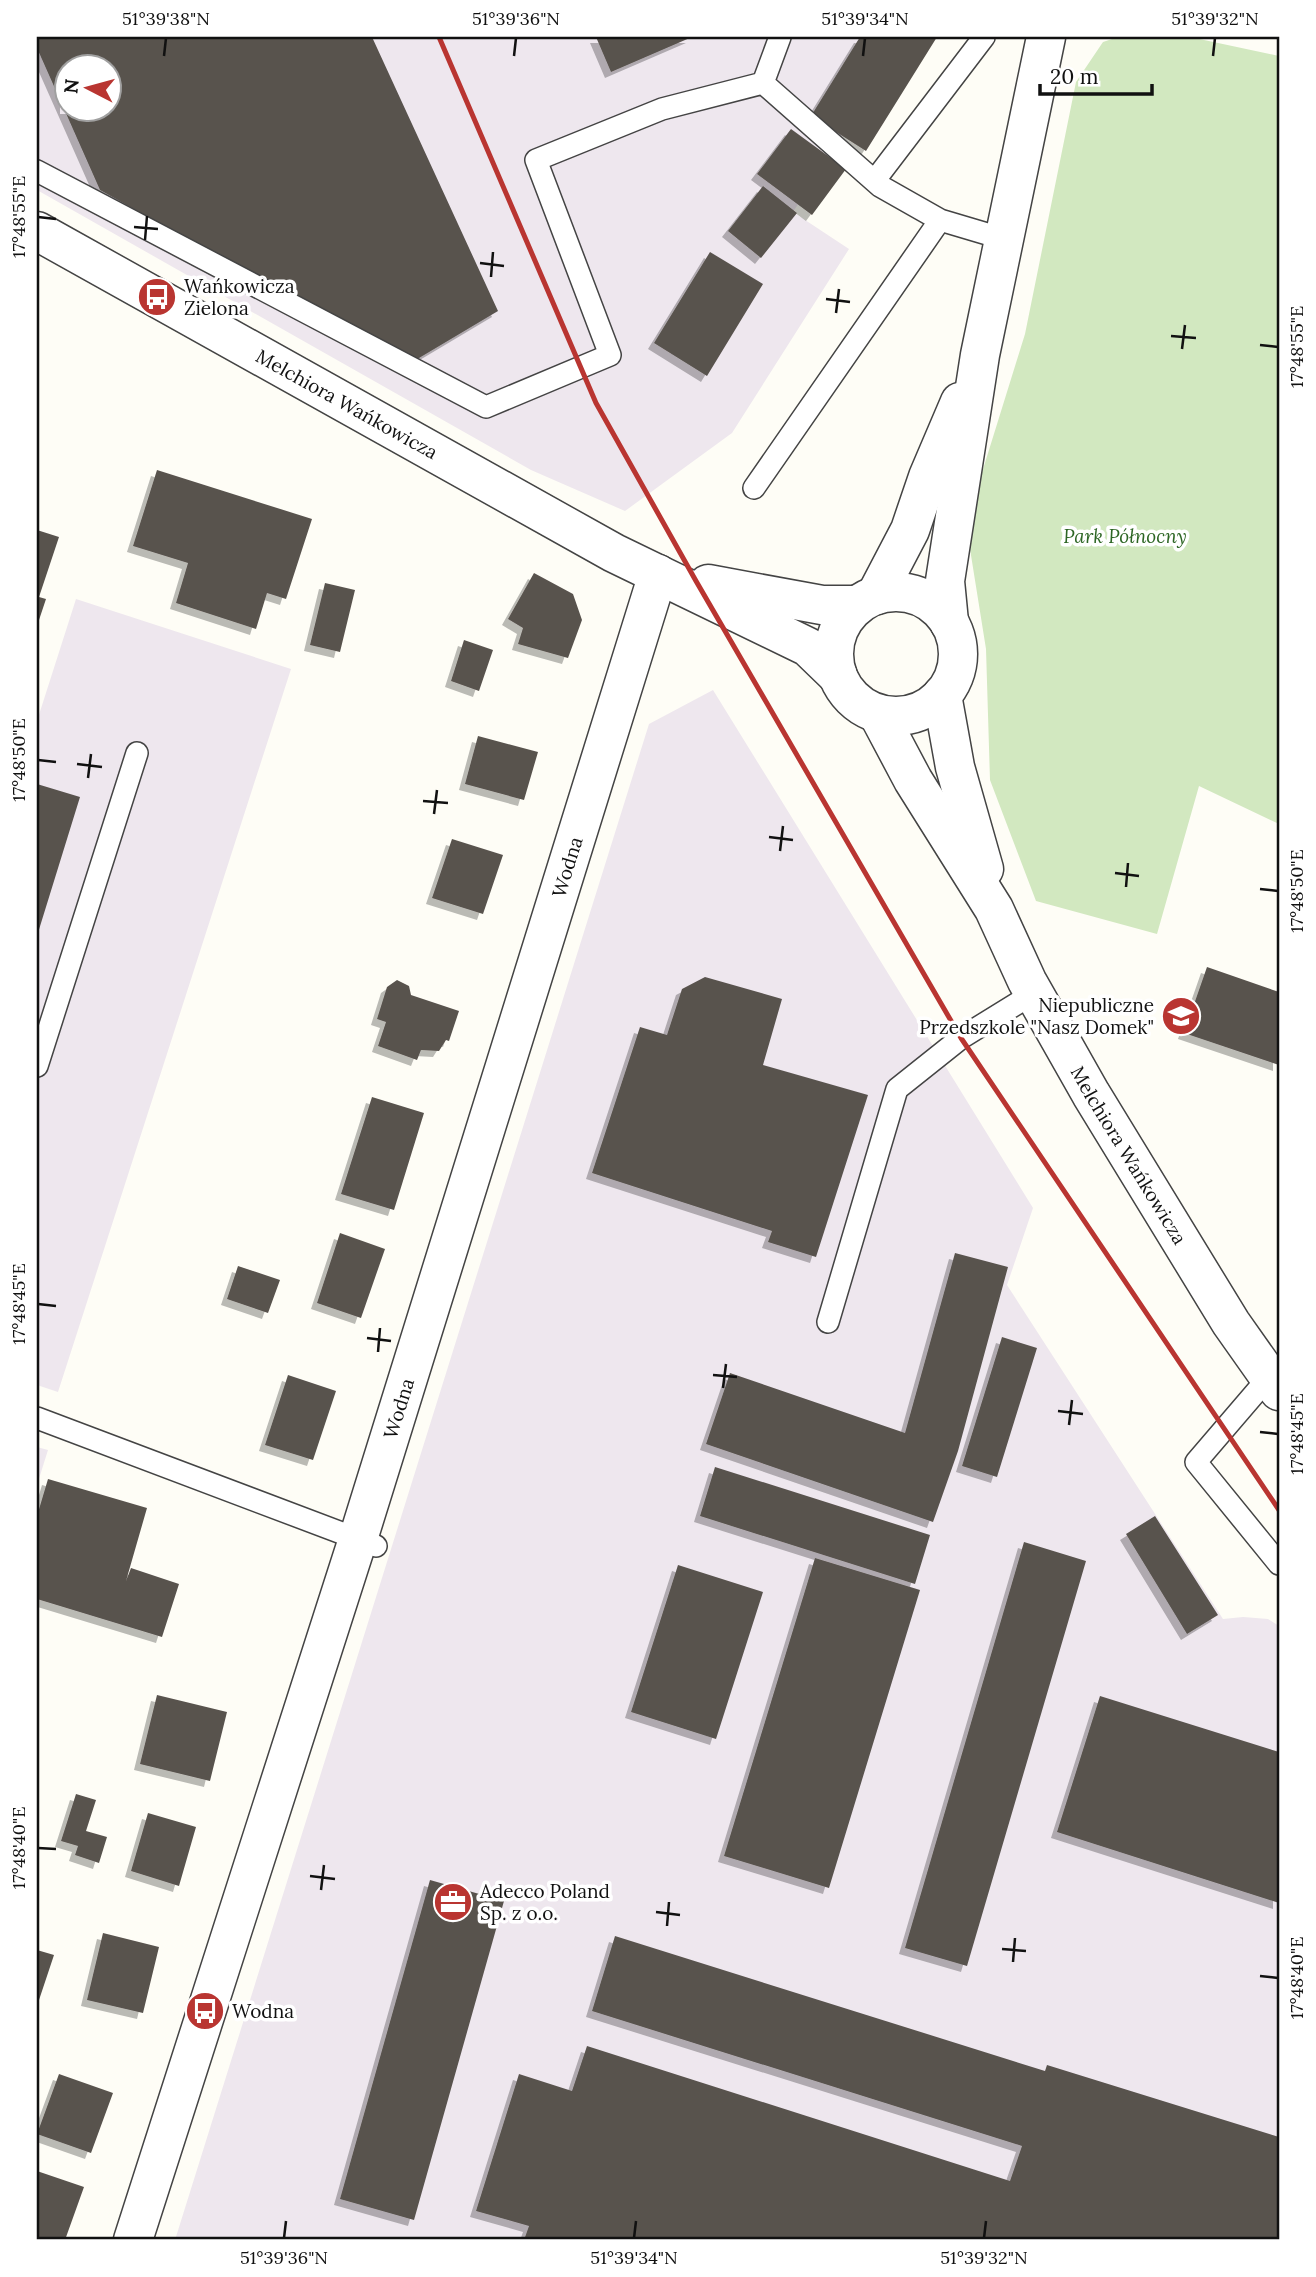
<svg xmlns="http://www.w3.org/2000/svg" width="1316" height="2277" font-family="Lora,serif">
  <defs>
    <filter id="shadow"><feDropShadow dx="-6" dy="6" stdDeviation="0" flood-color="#0004"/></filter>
  </defs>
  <rect width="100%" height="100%" fill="#fefdf6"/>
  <path fill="#eee7ee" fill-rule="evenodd" d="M37,37H904L793,212L849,249L732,433L625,511L531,470L37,190ZM66,66H108V108H66Z
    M76,599L291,669L58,1392L37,1385V721Z
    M713,690L1033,1208L1007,1285L1223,1619L1243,1617L1268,1619L1279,1626V2240H175L649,724Z
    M37,1447L48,1450L37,1485Z"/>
  <path fill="#d2e8c0" d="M1118,37H1190L1279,56V824L1199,786L1157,934L1036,901L990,780L986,649L966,524L1025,334L1076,82L1103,42Z"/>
  <path fill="#59534e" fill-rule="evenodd" filter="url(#shadow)" d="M37,37H372L498,311L409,364L100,190L37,48ZM66,66H108V108H66Z
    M596,37H692L611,72Z
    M860,37H937L866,151L811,116Z
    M791,129L846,169L812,215L757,174Z
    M763,186L797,213L761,258L728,231Z
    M710,252L763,284L707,376L654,343Z
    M157,470L312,519L286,599L267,593L256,629L176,603L188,563L133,546Z
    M37,530L59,537L39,597L46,599L39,620L37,619Z
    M534,573L573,594L582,620L568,658L518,644L523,628L508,619Z
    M325,583L355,590L340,652L310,645Z
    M464,640L493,650L479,691L451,681Z
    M478,736L538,752L524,800L465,784Z
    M37,784L80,797L37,936Z
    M452,839L503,855L483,914L432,898Z
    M1207,967L1279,992V1065L1184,1033Z
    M705,977L782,999L763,1065L868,1095L816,1257L768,1242L772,1231L592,1173L640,1027L667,1035L682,989Z
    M397,980L409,986L411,995L459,1011L449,1041L446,1040L439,1051L421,1050L417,1060L378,1046L386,1022L377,1019L387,987Z
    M372,1097L424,1113L394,1210L341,1194Z
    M340,1233L385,1249L361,1318L317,1303Z
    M955,1253L1008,1267L958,1451L933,1522L706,1444L730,1373L905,1433Z
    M238,1266L280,1280L268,1313L227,1299Z
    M1002,1337L1037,1348L997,1477L962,1466Z
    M288,1375L336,1391L313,1460L265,1445Z
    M715,1467L930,1535L915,1584L700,1516Z
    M48,1479L147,1508L126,1581L131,1568L179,1584L162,1637L37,1599V1516Z
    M1155,1516L1218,1615L1187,1634L1126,1534Z
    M1024,1542L1086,1561L967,1966L905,1948Z
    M815,1558L920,1590L829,1888L724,1856Z
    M678,1565L763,1592L716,1739L631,1712Z
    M157,1695L227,1712L210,1781L140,1764Z
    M1100,1696L1279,1752V1903L1057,1832Z
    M76,1794L96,1800L86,1831L107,1837L99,1863L75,1855L78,1846L61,1841Z
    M148,1813L196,1827L179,1886L131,1871Z
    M430,1880L504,1901L414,2220L340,2199Z
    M103,1933L159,1947L143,2013L87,2000Z
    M615,1936L1045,2071L1047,2065L1279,2137V2240H524L529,2226L476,2211L519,2074L572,2091L587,2046L1010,2181L1022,2146L592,2011Z
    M37,1950L54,1955L37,2006Z
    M59,2074L113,2093L91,2153L37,2134Z
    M37,2171L84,2187L65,2240H37Z"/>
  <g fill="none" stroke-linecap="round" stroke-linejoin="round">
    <g stroke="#444" stroke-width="24">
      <path id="service" d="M780,37L763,83L880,186L940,220L1004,239
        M37,171L486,407L610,355L536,160L662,109L763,83
        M875,180L984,37
        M754,488L940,220
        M37,1066L137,753
        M828,1322L897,1089L961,1038L1034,993
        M1268,1378L1196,1462L1279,1564
        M37,1418L376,1546"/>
    </g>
    <g stroke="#444" stroke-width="41">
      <g id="minor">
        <path id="s1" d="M37,231L614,553L808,647L838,676"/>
        <path d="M708,584L822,605H857"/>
        <circle cx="896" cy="654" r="62"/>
        <path d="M876,595L910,530L928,477L960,402"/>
        <path d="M949,622L945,581L980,355L1046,37"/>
        <path d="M942,695L955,767L984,869"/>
        <path id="s2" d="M878,714L913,780L994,909L1027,981L1091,1094L1231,1323L1279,1391"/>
        <path id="s3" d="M133,2240L358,1539L658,574"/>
      </g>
    </g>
    <use href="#service" stroke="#fff" stroke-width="21"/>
    <use href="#minor" stroke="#fff" stroke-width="38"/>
    <path stroke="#b93531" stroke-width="5" d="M439,37L596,403L696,581L961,1038L1279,1510"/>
  </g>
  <path fill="none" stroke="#111" stroke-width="2.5" d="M164,56L166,38M514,56L516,38M863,56L865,38M1213,56L1215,38M38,217L56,219M134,227L158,229M145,240L147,216M480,263L504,266M491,277L493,252M826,299L850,302M836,313L839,289M1171,336L1196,338M1260,345L1278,347M1182,349L1185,325M38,760L56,762M77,764L102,767M88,778L91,754M423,801L448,803M434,814L437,790M769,837L793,840M780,851L783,826M1115,873L1139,876M1126,887L1128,863M1260,889L1278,891M38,1304L56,1306M367,1338L391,1341M378,1352L380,1328M713,1375L737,1377M723,1388L726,1364M1058,1411L1083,1414M1069,1425L1072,1400M1260,1432L1278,1434M38,1848L56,1849M310,1876L335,1879M321,1890L324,1865M656,1912L680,1915M667,1926L669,1902M1002,1949L1026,1951M1013,1962L1015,1938M1260,1976L1278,1978M284,2238L286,2221M634,2238L636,2221M984,2238L986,2221"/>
  <defs>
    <g id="bus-disc" transform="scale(2.0125)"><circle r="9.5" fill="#b93531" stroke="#fff"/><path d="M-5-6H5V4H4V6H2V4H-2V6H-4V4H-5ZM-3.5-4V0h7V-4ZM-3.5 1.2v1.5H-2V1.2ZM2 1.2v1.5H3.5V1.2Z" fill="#fff"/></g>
    <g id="school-disc" transform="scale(2.0125)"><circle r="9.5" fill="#b93531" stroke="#fff"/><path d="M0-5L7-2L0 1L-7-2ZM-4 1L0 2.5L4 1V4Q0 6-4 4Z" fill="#fff"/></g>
    <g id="office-disc" transform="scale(2.0125)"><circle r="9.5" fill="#b93531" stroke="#fff"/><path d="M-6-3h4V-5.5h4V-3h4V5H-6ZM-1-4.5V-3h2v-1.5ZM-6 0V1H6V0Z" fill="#fff"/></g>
  </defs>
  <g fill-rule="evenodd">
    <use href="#bus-disc" x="157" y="297"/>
    <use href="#school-disc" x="1181" y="1016"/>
    <use href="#office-disc" x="453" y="1902"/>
    <use href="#bus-disc" x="205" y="2011"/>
  </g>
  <g text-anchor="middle" stroke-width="7" stroke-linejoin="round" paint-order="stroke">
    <g font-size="19" fill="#111" stroke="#fff" text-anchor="start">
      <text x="184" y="293">Wańkowicza<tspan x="184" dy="22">Zielona</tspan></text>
      <text x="1154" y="1012" text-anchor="end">Niepubliczne<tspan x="1154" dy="22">Przedszkole "Nasz Domek"</tspan></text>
      <text x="480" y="1898">Adecco Poland<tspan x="480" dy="22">Sp. z o.o.</tspan></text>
      <text x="232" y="2018">Wodna</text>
    </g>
    <g font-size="19" fill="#111" stroke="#fff">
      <text dy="7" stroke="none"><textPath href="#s1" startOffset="355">Melchiora Wańkowicza</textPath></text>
      <text dy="7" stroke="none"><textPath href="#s3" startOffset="1440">Wodna</textPath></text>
      <text dy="7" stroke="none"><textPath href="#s2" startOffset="508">Melchiora Wańkowicza</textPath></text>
      <text dy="7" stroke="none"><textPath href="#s3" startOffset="873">Wodna</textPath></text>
    </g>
    <g font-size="19" font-style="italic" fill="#2d6624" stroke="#fff">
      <text x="1125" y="543">Park Północny</text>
    </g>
  </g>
  <rect width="1316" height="2277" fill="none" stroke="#ffffff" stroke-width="77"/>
  <g transform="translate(88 88) rotate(276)"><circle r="33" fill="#ffffff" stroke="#a0a0a0" stroke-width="2"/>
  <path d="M0-5L12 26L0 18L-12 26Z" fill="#b93531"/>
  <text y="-10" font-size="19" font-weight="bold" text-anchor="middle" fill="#111111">N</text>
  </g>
  <path d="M1040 84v10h112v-10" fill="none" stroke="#111111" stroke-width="3.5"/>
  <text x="1050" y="84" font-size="21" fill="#111111" stroke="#ffffff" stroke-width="5" paint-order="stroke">20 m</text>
  <rect x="38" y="38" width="1240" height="2200" fill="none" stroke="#111" stroke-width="2.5"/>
  <g font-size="18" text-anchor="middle" fill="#111">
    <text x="166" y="25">51°39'38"N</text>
    <text x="516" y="25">51°39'36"N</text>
    <text x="865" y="25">51°39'34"N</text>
    <text x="1215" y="25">51°39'32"N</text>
    <text transform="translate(19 217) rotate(-90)" y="6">17°48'55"E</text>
    <text transform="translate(1297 347) rotate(-90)" y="6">17°48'55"E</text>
    <text transform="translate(19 760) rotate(-90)" y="6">17°48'50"E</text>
    <text transform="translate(1297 891) rotate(-90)" y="6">17°48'50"E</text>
    <text transform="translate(19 1304) rotate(-90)" y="6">17°48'45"E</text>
    <text transform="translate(1297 1434) rotate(-90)" y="6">17°48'45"E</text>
    <text transform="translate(19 1848) rotate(-90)" y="6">17°48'40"E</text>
    <text transform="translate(1297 1978) rotate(-90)" y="6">17°48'40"E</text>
    <text x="284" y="2264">51°39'36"N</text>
    <text x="634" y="2264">51°39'34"N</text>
    <text x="984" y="2264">51°39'32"N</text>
  </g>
</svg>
